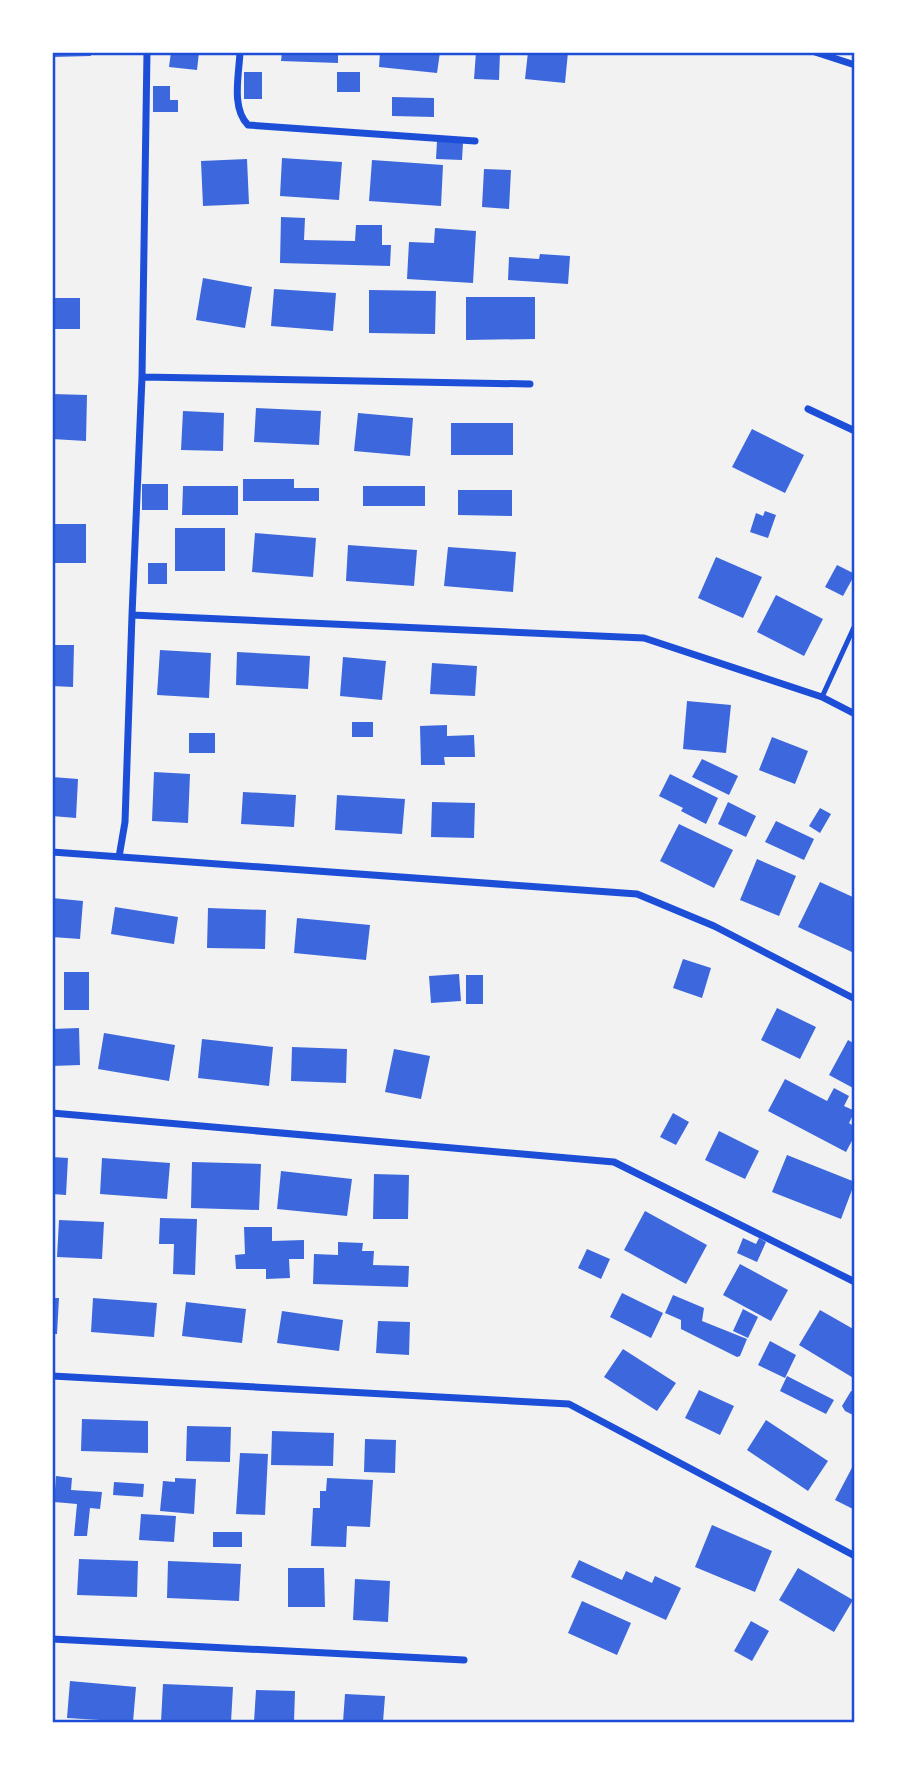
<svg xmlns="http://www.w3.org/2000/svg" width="907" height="1775" font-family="'DM Sans',sans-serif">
  <rect width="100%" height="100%" fill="#f2f2f2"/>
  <path fill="#3d67dc" d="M52,52H90L91,56L52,57Z
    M171,52H199L197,70L169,67Z
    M282,52H338V63L281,61Z
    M380,52H440L437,73L379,67Z
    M476,52H500L499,80L474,79Z
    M528,52H568L565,83L525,79Z
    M244,72H262V99H244Z
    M337,72H360V92H337Z
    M153,86H170V100H178V112H153Z
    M392,97L434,98V117L392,116Z
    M437,141L463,143L462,160L436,159Z
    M282,158L342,162L339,200L280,196Z
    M247,159L249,204L203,206L201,161Z
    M372,160L443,165L441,206L369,201Z
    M484,169L511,170L509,209L482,207Z
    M281,217L305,218L304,240L355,241L356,225H382V245H391L390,266L280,263Z
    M435,228L476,231L473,283L407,279L409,242L434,243Z
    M540,254L570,256L568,284L508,280L509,257L539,259Z
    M203,278L252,287L245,328L196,320Z
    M274,289L336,293L333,331L271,326Z
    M369,290L436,291L435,334L369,333Z
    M466,297H535V339L466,340Z
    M52,298H80V329H52Z
    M52,394L87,395L86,441L52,439Z
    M256,408L321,411L319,445L254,442Z
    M183,411L224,413L223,451L181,450Z
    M358,413L413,418L410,456L354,451Z
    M451,423H513V455H451Z
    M752,429L804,455L785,493L732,467Z
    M243,479H294V488H319V501H243Z
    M142,484H168V510H142Z
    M183,486H238V515H182Z
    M363,486H425V506H363Z
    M458,490H512V516L458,515Z
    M765,511L776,515L768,538L750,532L756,513L763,516Z
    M52,524H86V563H52Z
    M175,528H225V571H175Z
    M255,533L316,538L313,577L252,572Z
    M348,545L417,550L414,586L346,581Z
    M448,547L516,552L513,592L444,586Z
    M716,557L762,577L743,618L698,598Z
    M148,563H167V584H148Z
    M837,565L855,574L843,596L825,587Z
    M776,595L823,619L804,656L757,632Z
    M52,645H74L73,687L52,686Z
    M160,650L211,653L209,698L157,695Z
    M237,652L310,656L308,689L236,685Z
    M343,657L386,661L382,700L340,696Z
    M432,663L477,666L475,696L430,694Z
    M687,701L731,705L726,753L683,749Z
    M352,722H373V737H352Z
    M447,725V736L474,735L475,757H444L445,765H421L420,726Z
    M189,733H215V753H189Z
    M772,737L808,751L795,784L759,770Z
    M702,759L738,776L729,795L692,777Z
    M154,772L190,774L188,823L152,821Z
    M670,774L718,798L706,824L681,811L683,808L659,796Z
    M52,777L78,779L76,818L52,816Z
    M243,792L296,795L294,827L241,824Z
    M337,795L405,799L402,834L335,830Z
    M432,802L475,803L474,838L431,837Z
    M728,802L756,816L746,837L718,824Z
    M820,808L831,814L820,833L809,826Z
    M776,821L814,839L804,860L765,842Z
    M679,824L733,850L714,888L660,861Z
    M757,859L796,876L779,916L740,900Z
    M820,882L855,898L854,953L798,927Z
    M52,898L83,901L80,939L52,937Z
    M115,907L178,917L174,944L111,934Z
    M208,908L266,910L265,949L207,948Z
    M297,918L370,925L366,960L294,953Z
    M683,959L711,968L702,998L673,988Z
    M64,972H89V1010H64Z
    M459,974L461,1001L431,1003L429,976Z
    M466,975H483V1004H466Z
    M777,1008L816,1027L800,1059L761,1040Z
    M79,1028L80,1065L52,1066V1029Z
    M104,1033L175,1045L169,1081L98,1069Z
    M202,1039L273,1047L269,1086L198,1078Z
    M848,1040L855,1044V1089L829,1075Z
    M292,1047L347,1049L346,1083L291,1081Z
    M394,1049L430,1056L421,1099L385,1092Z
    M785,1079L827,1101L834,1088L849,1096L844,1106L855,1111L849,1123L855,1127V1135L846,1152L768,1111Z
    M673,1113L689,1122L676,1145L660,1137Z
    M719,1131L759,1151L745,1179L705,1160Z
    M787,1155L855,1182L841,1219L772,1192Z
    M52,1157L68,1158L66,1195L52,1194Z
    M102,1158L170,1163L167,1199L100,1194Z
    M192,1162L261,1164L259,1210L191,1208Z
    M281,1171L352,1179L347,1216L277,1209Z
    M374,1174L409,1175L408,1219H373Z
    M645,1211L707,1245L686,1284L624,1250Z
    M160,1218L197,1219L195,1275L173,1274L174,1244H159Z
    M59,1220L104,1222L102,1259L57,1257Z
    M244,1227H272V1241L304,1240V1259H289L290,1278L266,1279V1269H236L235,1255L245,1254Z
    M743,1238L756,1244L759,1238L766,1242L757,1262L737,1253Z
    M338,1242L363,1243L362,1251H374L373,1265L409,1266L408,1287L313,1284L314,1254L338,1255Z
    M587,1249L610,1259L601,1279L578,1268Z
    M740,1264L788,1290L771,1321L723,1295Z
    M622,1293L663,1313L651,1338L610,1317Z
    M673,1295L704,1308L702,1321L747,1339L740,1356L737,1357L681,1329V1320L665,1313Z
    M52,1298H59L57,1334H52Z
    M93,1298L157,1303L154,1337L91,1332Z
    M186,1302L246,1309L242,1343L182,1336Z
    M743,1309L758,1317L748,1338L733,1331Z
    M820,1310L855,1330V1379L799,1345Z
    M282,1311L343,1320L339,1351L277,1343Z
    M378,1321L410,1322L409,1355L376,1353Z
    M770,1341L796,1355L785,1378L758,1365Z
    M623,1349L676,1383L657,1411L604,1377Z
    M787,1376L834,1400L826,1414L780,1391Z
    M699,1390L734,1406L720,1435L685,1418Z
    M851,1391L855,1392V1416L845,1411L842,1406Z
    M82,1419L148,1421V1453L81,1451Z
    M766,1420L828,1461L808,1491L747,1450Z
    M187,1426L231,1427L230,1462L186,1461Z
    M272,1431L334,1433L333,1466L271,1465Z
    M365,1439L396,1440L395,1473L364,1472Z
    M240,1453L268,1454L265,1515L236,1514Z
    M855,1462V1510L835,1500Z
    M56,1476L72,1478L71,1490L102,1492L100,1509L90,1508L87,1536H74L77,1504L54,1502Z
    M175,1478L196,1479L194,1514L160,1511L163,1481L175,1482Z
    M327,1478L373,1480L370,1527L347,1526L346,1547L311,1546L313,1508H320V1491H326Z
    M114,1482L144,1484L143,1497L113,1495Z
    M141,1514L176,1516L174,1542L139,1540Z
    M712,1525L772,1551L755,1592L695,1567Z
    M213,1532H242V1547H213Z
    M79,1559L138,1561L137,1597L77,1595Z
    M579,1560L622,1580L626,1571L652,1583L655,1576L681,1588L666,1620L571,1577Z
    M168,1561L241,1564L239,1601L167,1598Z
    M288,1568H324L325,1607H288Z
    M798,1568L853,1600L834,1632L779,1600Z
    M355,1579L390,1581L388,1622L353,1620Z
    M582,1601L631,1623L617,1655L568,1633Z
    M751,1621L769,1631L752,1661L734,1651Z
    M70,1681L136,1687L133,1722L67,1718Z
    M163,1684L233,1687L231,1722H161Z
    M256,1690L295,1691L294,1722H254Z
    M345,1694L385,1696L383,1722H343Z"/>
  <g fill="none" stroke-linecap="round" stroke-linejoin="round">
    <path stroke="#1d4ed8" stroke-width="5" d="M822,697L855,625"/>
    <path stroke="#1d4ed8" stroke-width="7" d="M240,52C239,75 231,108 248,125L475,141
      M815,52L855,65
      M142,377L530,384
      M808,409L855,431
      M132,615L644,638L822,697L855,714
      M52,852L637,894L714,926L855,999
      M119,857L125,822L132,615L142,377L147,52
      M52,1113L614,1162L855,1282
      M52,1376L569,1404L855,1556
      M52,1639L464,1660"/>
  </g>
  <rect width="907" height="1775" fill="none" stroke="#ffffff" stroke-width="108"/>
  <rect x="54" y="54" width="799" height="1667" fill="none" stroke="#1d4ed8" stroke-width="2.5"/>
</svg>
